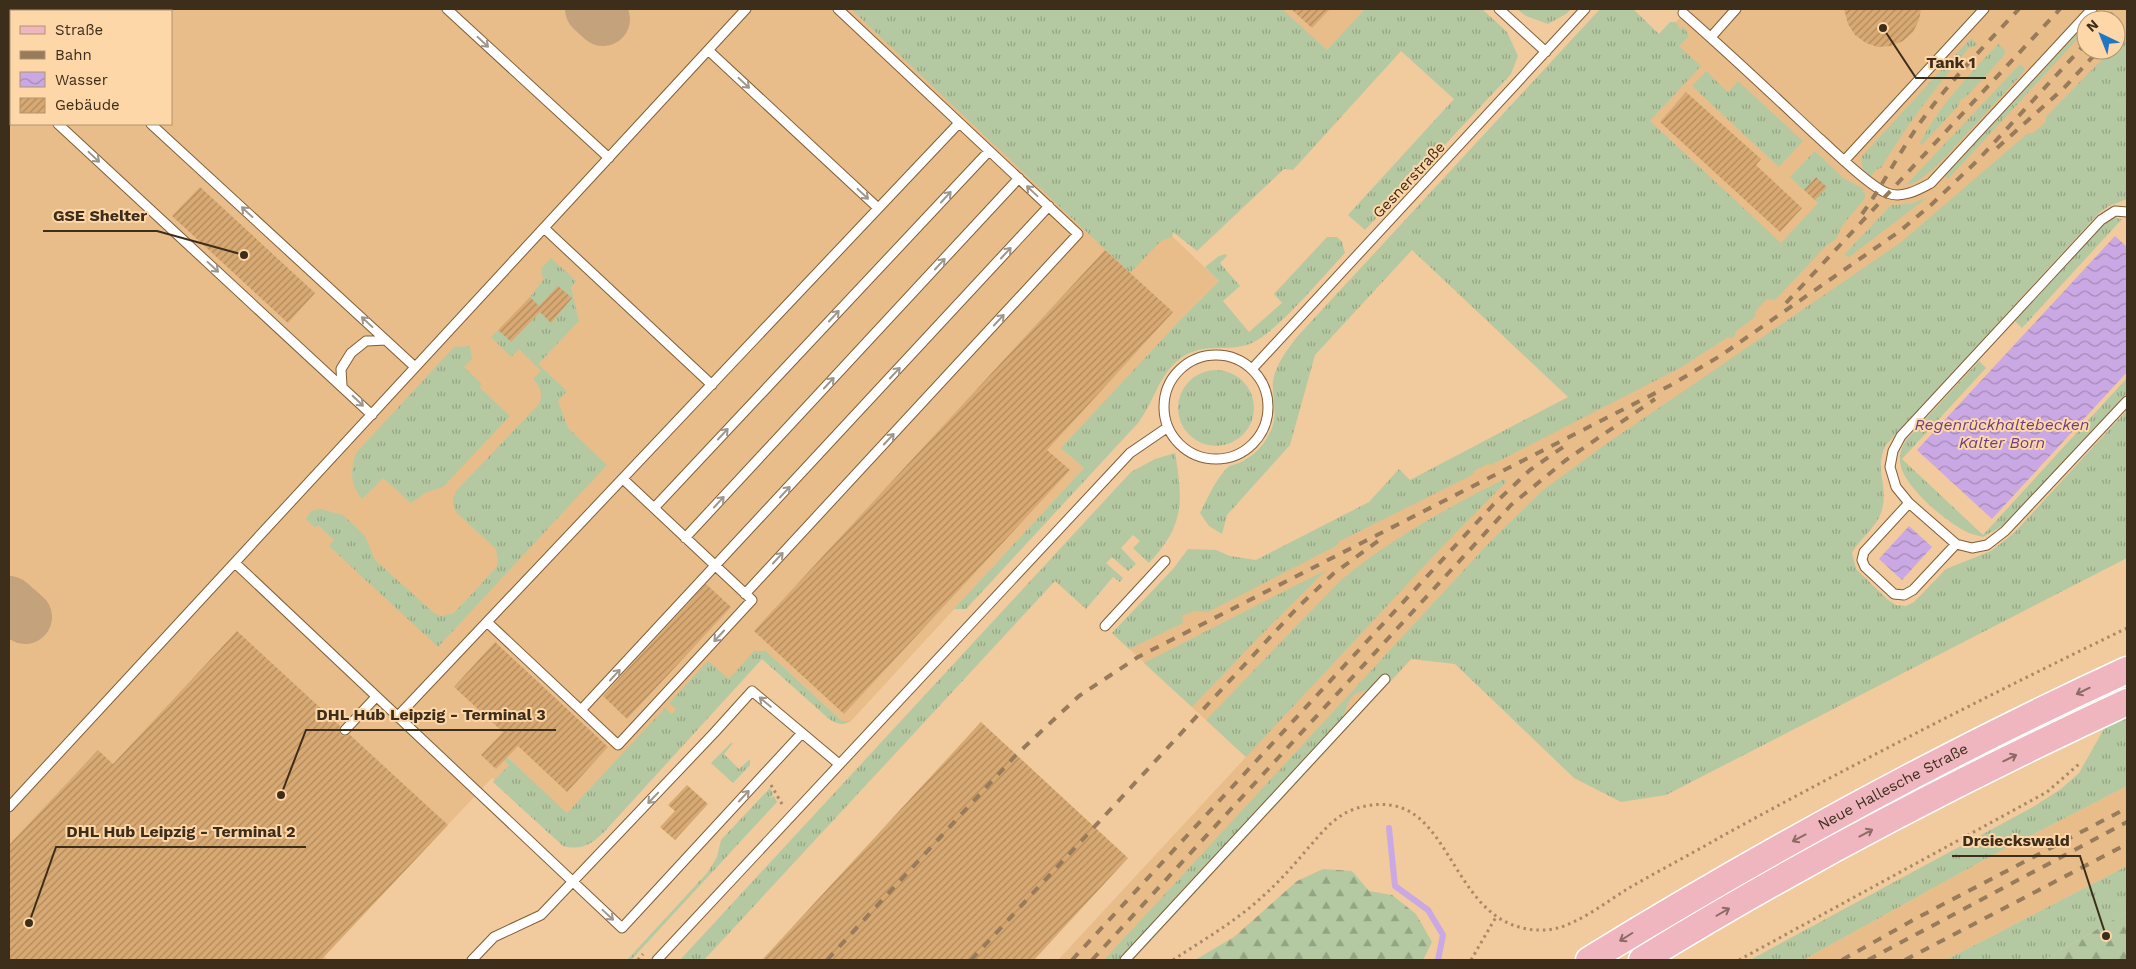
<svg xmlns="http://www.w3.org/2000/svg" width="2136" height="969" font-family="'Work Sans',sans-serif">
  <defs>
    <pattern id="grass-tufts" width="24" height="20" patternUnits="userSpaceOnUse" patternTransform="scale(1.25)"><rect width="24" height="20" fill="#b4c9a2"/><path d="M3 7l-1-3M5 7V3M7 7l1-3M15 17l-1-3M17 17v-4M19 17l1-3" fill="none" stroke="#94a483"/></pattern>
    <pattern id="forest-firs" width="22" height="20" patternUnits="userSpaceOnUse" patternTransform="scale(1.25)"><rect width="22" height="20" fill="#b4c9a2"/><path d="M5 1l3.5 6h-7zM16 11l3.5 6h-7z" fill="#94a483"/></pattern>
    <pattern id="water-waves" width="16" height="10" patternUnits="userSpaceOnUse" patternTransform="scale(1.25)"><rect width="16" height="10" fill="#caa8e3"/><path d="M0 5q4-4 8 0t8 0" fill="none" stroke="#a589b7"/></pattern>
    <pattern id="building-hatch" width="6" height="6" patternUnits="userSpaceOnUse" patternTransform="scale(1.25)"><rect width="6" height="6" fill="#d8a972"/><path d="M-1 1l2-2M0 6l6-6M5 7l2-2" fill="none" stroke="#b08a5d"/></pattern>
  </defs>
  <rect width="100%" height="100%" fill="#f1ca9d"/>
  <path fill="#e8bd89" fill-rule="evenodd" d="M9,9H1378L1172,231L1173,237L1219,281L1182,318L1062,448L1084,468L851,721H842L766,651L683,731L553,834L492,778L324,956L328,960H9ZM11,11H171V124H11Z
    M1688,9H2127V51L1944,250L1552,507L1133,960H1058L1246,757L1112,633L1203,596L1678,355L1590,114ZM2086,20H2116V50H2086Z
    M2127,786V866L1946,960H1803L1993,855Z"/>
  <path fill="url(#grass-tufts)" d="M851,9H1282L1327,50L1365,9H1482L1507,32L1518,56L1511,74L1365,230L1348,215L1454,99L1401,51L1293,170L1284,169L1197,251L1173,232L1172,237L1161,241L1130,273Z
    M1517,9H1571L1566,14L1548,24L1526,16Z
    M1600,9H1633L1659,34L1670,22H1676L1680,29L1684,27L1689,36L1679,46L1701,66L1650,121L1781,243L1818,203L1790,177L1815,151L1843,178L1864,189L1862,191L1865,193V198L1842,226L1836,239L1827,245L1775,300L1767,299L1756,311L1755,317L1735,332V336L1731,338L1728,337L1682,367L1491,465L1488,464L1474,471L1472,475L1338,542L1336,546L1208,612L1194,611L1182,616L1183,623L1129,649L1112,633L1173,569L1188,549L1216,550L1230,556L1256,560L1369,502L1399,469L1410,480L1568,397L1412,250L1315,355L1290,445L1227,515L1222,534L1209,526L1200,513C1207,499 1217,477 1228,467C1231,465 1236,464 1239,463C1250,458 1261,449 1267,438C1278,420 1274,409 1273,390C1271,371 1285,353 1296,338Z
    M2086,24V30L1948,179L1945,176Z
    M2127,32V199L2109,206L2099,213L1886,445C1874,468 1887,481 1883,505C1880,526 1862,535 1852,553L1856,569L1888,600L1896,605L1906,606L1914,602L1946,569L1991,551L2014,533L2127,410V558L1666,795L1621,802L1574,778L1455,664L1411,659L1133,960H1129L1382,676C1378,680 1375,685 1370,688C1362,694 1357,689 1350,700C1346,706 1346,712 1342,719L1119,960H1104L1487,545L1543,490L1606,444L1900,243L2028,133H2033L2046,122V117L2111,50H2116V45Z
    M1971,38L1978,45L1969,48C1935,88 1908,123 1881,168L1877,169L1871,176C1863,171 1860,166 1862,156Z
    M1998,44L2006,51L2002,58L1967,96L1960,100L1959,105L1922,145L1920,143C1937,108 1972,72 1998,44Z
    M2020,64L2025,68L2022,74L1936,167L1916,182L1906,185Z
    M1706,71L1728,92L1738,81L1803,141L1779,167L1692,86Z
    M1928,197L1848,258L1845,254L1891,205L1910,204Z
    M2114,218L2122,219L2022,328L2015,321L2103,225Z
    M1327,237H1337L1342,242L1345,253C1323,276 1279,330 1252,343C1227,354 1202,339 1176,362C1158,378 1153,404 1138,423L966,609H954L1084,468L1061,448L1182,318L1219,281L1205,267L1219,256L1226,254L1227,256L1220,263L1240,286L1223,301L1249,332L1282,303L1274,294Z
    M551,258L576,281L571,287L579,321L538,364L567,391L558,401L568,428L607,465L438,647L329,546L334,540L318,525L315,528L306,519L311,511L320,509L343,515L365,536L375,560L434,613L441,616L454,613L496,568L498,562L496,549L457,513C451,504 452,498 457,490L539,404C543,393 541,387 533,379L541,371L519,349L511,357L491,337L498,330L511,342L542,310L530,297L543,280L541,268Z
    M470,346L472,359L464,367L482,384L479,387L510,416L443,487L427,492L411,503L383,478L362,499C350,484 350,472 356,453L454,347Z
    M1979,361L1986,368L1902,459L1983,535L2127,378V393L2007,523L1983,537C1977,535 1970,534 1965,531C1944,520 1898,483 1900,458C1900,451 1903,446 1906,440Z
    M1178 408a38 38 0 1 1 76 0a38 38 0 1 1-76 0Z
    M1175,453C1183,501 1185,525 1149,563L1133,548L1140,541L1133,535L1121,548L1136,564L1128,571L1112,557L1106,563L1123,578L1120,582L1113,577L1086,609L1055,581L704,960H680L1131,472L1155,459Z
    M1504,479L1506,482L1440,549L1246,757L1206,720L1340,581C1390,539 1446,509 1504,479Z
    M1326,570L1260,636L1192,707L1144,663Z
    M754,651H766L842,721H851C842,726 837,724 829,719L762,659L605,831C592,844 582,851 563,846L493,782L509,765L504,760L507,757L567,813L665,708L672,714L676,709L669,703L708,661L729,679Z
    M2127,713V786L1993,855L1803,960H1750L2033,807L2061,789L2079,773L2108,722Z
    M731,743H733L724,754L739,769L750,759V765L733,783L711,763Z
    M770,788L773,794L769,799L774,796L777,802L631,960H627L708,872L717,857L721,840Z
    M2127,866V912L2044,960H1946Z"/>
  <path fill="url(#forest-firs)" d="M1323,869L1352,871L1369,891L1392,895L1416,914L1432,942L1423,960H1195L1234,937L1297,881Z
    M2127,912V960H2044Z"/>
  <path fill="url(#water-waves)" d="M2115,236L2127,247V372L1992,519L1917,450Z
    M1909,526L1932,547L1902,580L1879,559Z"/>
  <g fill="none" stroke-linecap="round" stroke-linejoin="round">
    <path stroke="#caa8e3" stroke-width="6" d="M1389,828L1395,886L1428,910L1443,935L1438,960"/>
    <path stroke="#c4a27c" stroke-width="54" d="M592,9L603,19
      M9,603L25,617"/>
  </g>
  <path fill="url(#building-hatch)" d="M1291,9H1330L1312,28Z
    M1844,9H1921L1919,20L1913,32L1903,41L1891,46L1878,47L1866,43L1855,35L1848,24Z
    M1686,92L1761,159L1756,165L1802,208L1780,232L1660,122Z
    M1816,177L1827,187L1815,200L1804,190Z
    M200,187L315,293L288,323L172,216Z
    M1105,250L1173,312L1047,450L1070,470L844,714L754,631Z
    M558,286L572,298L551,323L540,312L511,342L498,330L530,297L539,306Z
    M706,584L731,607L627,719L603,696Z
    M237,631L340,726L339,731L341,735L346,736L349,734L448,825L321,960H9V845L98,750L113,764Z
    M495,642L608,747L567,792L518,746L496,769L481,755L503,732L454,687Z
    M981,722L1128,858L1034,960H762Z
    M687,785L708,804L675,840L660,827L675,811L668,805Z"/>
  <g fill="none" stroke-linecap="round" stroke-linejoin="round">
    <g stroke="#815e34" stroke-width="11">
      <path id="service" d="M27,9L29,11
        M447,9L609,158
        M1499,9L1546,52
        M1683,13C1730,54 1774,96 1819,138C1834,151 1870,187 1887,193C1902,199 1918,190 1931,183L2092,9
        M1711,37L1736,9
        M708,50L878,208
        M9,54L11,53
        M9,78L11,81
        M58,124L372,415
        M151,124L415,367
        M1844,161L1984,9
        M2127,212L2115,211L2101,220L1901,436L1893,451L1890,467L1896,487L1909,503L1956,544L1972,548L1987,545L2005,531L2127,401
        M544,228L712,385
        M1164 407a52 52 0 1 1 104 0a52 52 0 1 1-104 0Z
        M1252,369L1585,9
        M342,386L341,369L351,353L366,341L386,340
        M1909,503L1864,552L1862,560L1865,567L1894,594L1904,595L1913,590L1956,544
        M654,508L989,151
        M685,538L1019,178
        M235,563L622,928L802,733
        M745,594L1078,234L838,9
        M487,622L618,745L752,600L623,479
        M1105,626L1165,561
        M581,710L1049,206
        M397,717L959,123
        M345,730L376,697
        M9,807L746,9
        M472,960L494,937L541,915L714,733L752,691L839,764
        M657,960L1130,453L1168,427
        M1125,960L1385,679"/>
    </g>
    <g stroke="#fff" stroke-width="29">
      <g id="primary">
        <path id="s1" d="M1589,960C1762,854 1942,755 2127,670"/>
        <path d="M1642,960C1798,864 1961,779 2127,702"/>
      </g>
    </g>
    <path stroke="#a88a68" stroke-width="3" stroke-dasharray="2.5 4" stroke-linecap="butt" d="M771,785L782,804
      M638,960L643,954
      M1173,960C1203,940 1235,922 1262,897C1279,882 1294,865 1309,847C1319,836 1329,823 1342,815C1358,805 1383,801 1402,808C1445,824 1458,896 1504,921C1519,929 1537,932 1554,929C1580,923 1606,902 1629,888C1660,870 1693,853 1724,835C1857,762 1991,694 2127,628
      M1471,960L1496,917
      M1739,960L2047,792L2079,764"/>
    <use href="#service" stroke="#fff" stroke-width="9"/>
    <use href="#primary" stroke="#efb6bf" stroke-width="26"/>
    <path stroke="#977b5c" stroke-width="4" stroke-dasharray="9 9" stroke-linecap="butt" d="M2107,20L2117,9
      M2116,32L2127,20
      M1997,148L2064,88L2099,50
      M1862,214C1885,182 1902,147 1925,116C1953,78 1986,44 2019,9
      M1786,303L2060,9
      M827,960L1016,755L1079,696L1138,657L1671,385L1720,356L1900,231L1932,204L1978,160L2086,43
      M971,960L1298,607L1333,574L1382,538
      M1072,960L1493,505L1530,470L1566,445
      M1092,960L1511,505L1566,460L1655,399
      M1842,960L1915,919L2127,808
      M1868,960L2127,822
      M1905,960L2127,844"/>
  </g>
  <defs><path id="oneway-shaft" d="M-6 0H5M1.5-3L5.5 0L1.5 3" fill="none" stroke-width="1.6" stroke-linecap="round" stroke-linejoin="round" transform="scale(1.25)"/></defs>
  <g stroke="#9e968d">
    <use href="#oneway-shaft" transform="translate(483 42) rotate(43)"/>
    <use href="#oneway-shaft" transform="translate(744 83) rotate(43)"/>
    <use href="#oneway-shaft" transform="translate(94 157) rotate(43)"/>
    <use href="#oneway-shaft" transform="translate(1032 191) rotate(-137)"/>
    <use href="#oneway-shaft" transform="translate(863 194) rotate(43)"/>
    <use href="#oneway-shaft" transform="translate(946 197) rotate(-47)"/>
    <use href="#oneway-shaft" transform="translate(247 212) rotate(-137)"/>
    <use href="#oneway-shaft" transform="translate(1006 253) rotate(-47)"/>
    <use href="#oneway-shaft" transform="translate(940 264) rotate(-47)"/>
    <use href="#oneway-shaft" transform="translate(213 267) rotate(43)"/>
    <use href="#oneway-shaft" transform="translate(834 316) rotate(-47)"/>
    <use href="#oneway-shaft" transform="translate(999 320) rotate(-47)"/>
    <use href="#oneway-shaft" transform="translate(367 322) rotate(-137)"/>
    <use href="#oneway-shaft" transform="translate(895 373) rotate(-47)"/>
    <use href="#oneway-shaft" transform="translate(829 383) rotate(-47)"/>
    <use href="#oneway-shaft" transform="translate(358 401) rotate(44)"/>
    <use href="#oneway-shaft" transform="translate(723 434) rotate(-47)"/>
    <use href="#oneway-shaft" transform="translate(889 439) rotate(-47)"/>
    <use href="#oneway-shaft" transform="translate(785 492) rotate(-47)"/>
    <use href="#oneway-shaft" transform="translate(719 502) rotate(-47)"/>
    <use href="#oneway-shaft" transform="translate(778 558) rotate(-47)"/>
    <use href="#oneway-shaft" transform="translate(719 636) rotate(133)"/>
    <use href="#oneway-shaft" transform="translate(615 675) rotate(-47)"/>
    <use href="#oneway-shaft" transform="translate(765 702) rotate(-140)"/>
    <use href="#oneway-shaft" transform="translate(744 796) rotate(-47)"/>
    <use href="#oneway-shaft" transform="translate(653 798) rotate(134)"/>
    <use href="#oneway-shaft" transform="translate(608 915) rotate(43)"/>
  </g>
  <g stroke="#8d6b65">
    <use href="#oneway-shaft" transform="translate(2083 691) rotate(154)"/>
    <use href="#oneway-shaft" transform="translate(2010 758) rotate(-26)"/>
    <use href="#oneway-shaft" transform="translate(1866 833) rotate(-28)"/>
    <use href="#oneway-shaft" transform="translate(1799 838) rotate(152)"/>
    <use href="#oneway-shaft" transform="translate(1723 912) rotate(-30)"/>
    <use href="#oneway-shaft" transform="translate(1626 937) rotate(148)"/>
  </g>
  <g text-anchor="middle" stroke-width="4" stroke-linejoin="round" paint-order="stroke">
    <g font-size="15" fill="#3d2d1b" stroke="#fed7a9">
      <text transform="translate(1409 180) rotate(-47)" y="5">Gesnerstraße</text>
      <text dy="5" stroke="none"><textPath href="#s1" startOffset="350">Neue Hallesche Straße</textPath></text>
    </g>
    <g font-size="16" font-style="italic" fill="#6b3f86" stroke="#fed7a9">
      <text x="2002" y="430">Regenrückhaltebecken<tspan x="2002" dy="18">Kalter Born</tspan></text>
    </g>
  </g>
  <path fill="none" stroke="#3d2d1b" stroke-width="2" d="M1883 28L1916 78H1986M244 255L157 231H43M281 795L306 730H556M29 923L56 847H306M2106 936L2080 856H1952"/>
  <g fill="#3d2d1b" stroke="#fed7a9" stroke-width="2">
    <circle cx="1883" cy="28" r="5"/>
    <circle cx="244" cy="255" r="5"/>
    <circle cx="281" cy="795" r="5"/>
    <circle cx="29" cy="923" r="5"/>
    <circle cx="2106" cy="936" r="5"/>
  </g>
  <g font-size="16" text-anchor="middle" font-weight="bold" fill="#3d2d1b" stroke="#fed7a9" stroke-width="4" stroke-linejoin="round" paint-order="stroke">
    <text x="1951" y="68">Tank 1</text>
    <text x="100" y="221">GSE Shelter</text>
    <text x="431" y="720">DHL Hub Leipzig - Terminal 3</text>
    <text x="181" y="837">DHL Hub Leipzig - Terminal 2</text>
    <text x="2016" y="846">Dreieckswald</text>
  </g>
  <rect width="2136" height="969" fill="none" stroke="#3d2d1b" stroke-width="20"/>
  <rect x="10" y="10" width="162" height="115" fill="#fed7a9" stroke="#b19370"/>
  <rect x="20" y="26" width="25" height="8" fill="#efb6bf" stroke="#b19370"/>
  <text x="55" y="35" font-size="15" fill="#3d2d1b">Straße</text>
  <rect x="20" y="51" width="25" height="8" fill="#977b5c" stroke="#b19370"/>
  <text x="55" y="60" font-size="15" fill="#3d2d1b">Bahn</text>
  <rect x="20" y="72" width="25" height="15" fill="url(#water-waves)" stroke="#b19370"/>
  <text x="55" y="85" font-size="15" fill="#3d2d1b">Wasser</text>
  <rect x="20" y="98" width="25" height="15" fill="url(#building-hatch)" stroke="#b19370"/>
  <text x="55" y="110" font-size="15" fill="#3d2d1b">Gebäude</text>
  <g transform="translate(2101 35) rotate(317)"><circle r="24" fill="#fed7a9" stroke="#b19370"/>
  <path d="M0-4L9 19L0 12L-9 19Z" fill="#1f76c3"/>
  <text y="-8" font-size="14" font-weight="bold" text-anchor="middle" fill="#3d2d1b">N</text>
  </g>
</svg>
